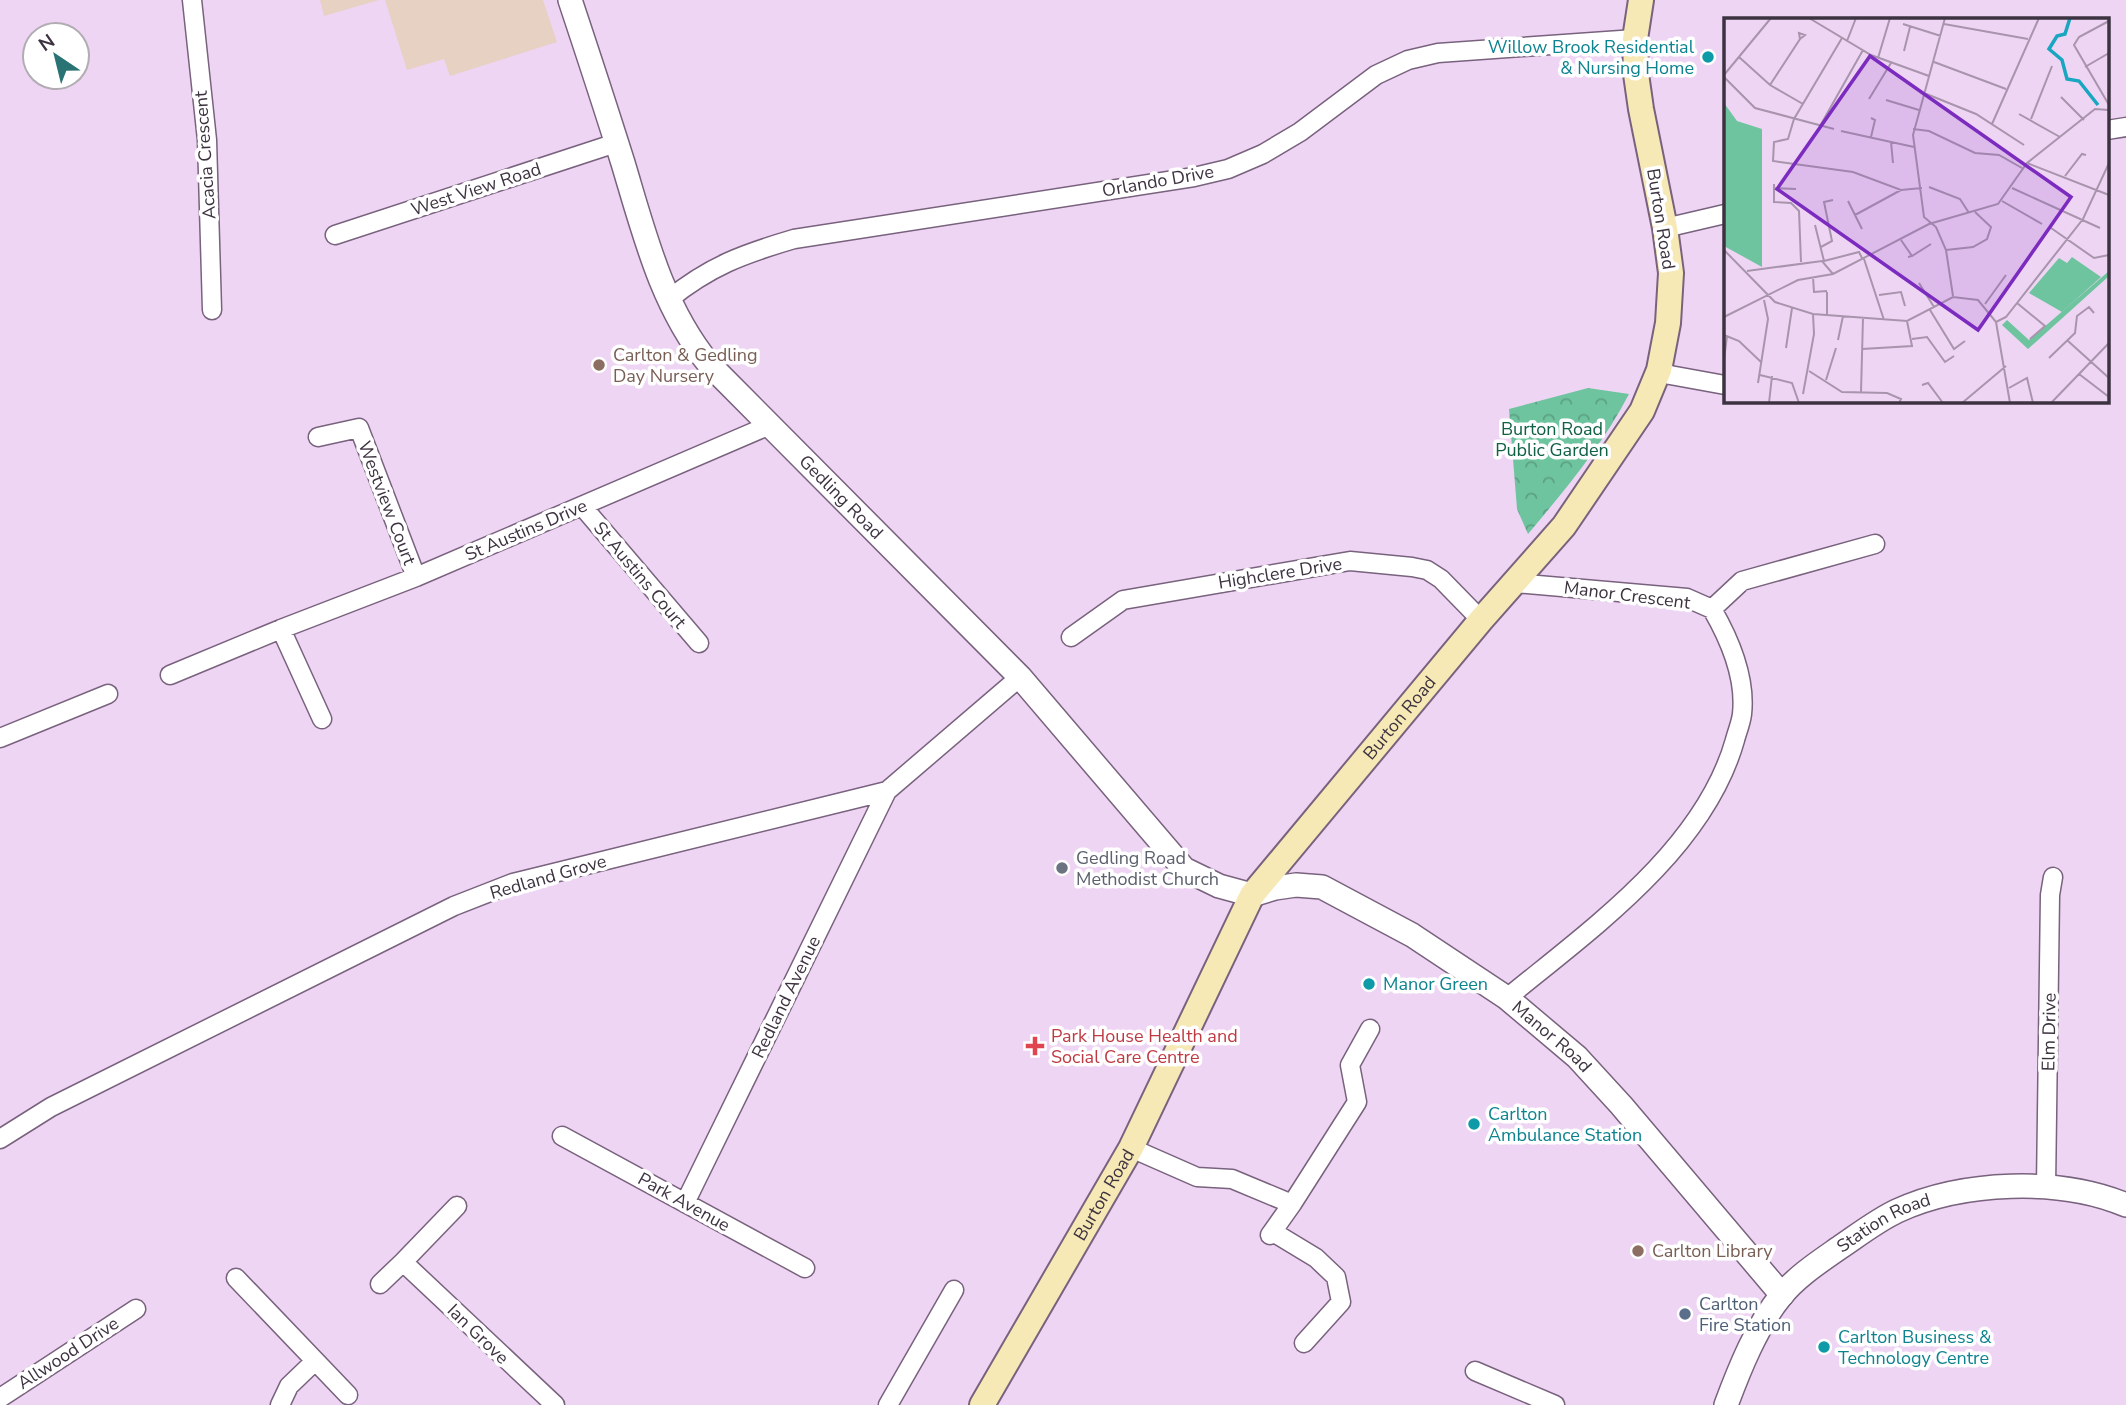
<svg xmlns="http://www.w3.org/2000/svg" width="2126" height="1405" font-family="'Nunito Sans',sans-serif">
  <defs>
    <pattern id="forest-crowns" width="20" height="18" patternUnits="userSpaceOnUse" patternTransform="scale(1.75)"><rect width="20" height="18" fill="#6ec49f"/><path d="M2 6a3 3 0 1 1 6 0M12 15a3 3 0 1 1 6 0" fill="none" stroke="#5ca083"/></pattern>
  </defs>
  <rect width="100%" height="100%" fill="#efd5f4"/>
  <path fill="#e6d1c3" d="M320,0H379L324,16Z
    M385,0H543L557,42L450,76L444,59L407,70Z"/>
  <path fill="url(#forest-crowns)" d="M1588,388L1629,394C1602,446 1565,490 1528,534L1517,509L1509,409Z"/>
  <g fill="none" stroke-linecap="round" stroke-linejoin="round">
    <g stroke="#78627d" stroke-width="21">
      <path id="minor" d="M192,0L207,140L212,310
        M2107,130L2126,127
        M1665,228L1725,214
        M335,235L616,143
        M668,300C710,266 743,254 794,239L1194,177L1228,169L1263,154L1300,132L1376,75L1408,60L1438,53L1635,39
        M1659,370L1670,375L1725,385
        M318,437L359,428L416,577
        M582,506L699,643
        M1712,609L1742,581L1875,544
        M281,629L322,719
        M1071,637L1123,600L1350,561L1412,567L1427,570L1441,579L1481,620
        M170,675L281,629L416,577L770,425
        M0,738L108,694
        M1507,998C1591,929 1704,850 1735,740C1737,732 1741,723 1742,714C1746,678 1730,640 1712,609L1687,598L1515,583
        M562,1136L805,1268
        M0,1139L51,1107L454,906L513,883L887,791L1020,677
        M1131,1148L1197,1177L1232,1179L1292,1204L1270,1235
        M2046,1187L2050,895L2053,877
        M685,1203L887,791
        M1292,1204L1357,1102L1350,1065L1370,1029
        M457,1206L403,1262L555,1405
        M1273,1232L1316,1258L1336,1277L1341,1302L1304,1343
        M236,1278L348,1395
        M380,1284L403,1262
        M1475,1371L1555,1405
        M0,1398L136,1309
        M280,1405L289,1386L314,1362
        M888,1405L954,1290"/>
    </g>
    <g stroke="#78627d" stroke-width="26">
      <g id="tertiary">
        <path id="s1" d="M570,0C588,54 606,109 623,163C644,233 662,307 709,364L1020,677L1184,869L1219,886L1252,895L1275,888L1296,885L1322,887L1412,935L1507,998L1577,1057L1621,1105L1782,1295"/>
        <path id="s2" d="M1726,1405C1739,1370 1757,1325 1781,1296C1796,1277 1819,1262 1839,1248C1857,1236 1876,1221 1897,1211C1962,1181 2060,1177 2126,1205"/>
      </g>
    </g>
    <g stroke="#78627d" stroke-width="28">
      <g id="secondary">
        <path id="s3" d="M982,1405L1131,1148L1252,895L1481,620L1564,526L1642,411L1659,370L1668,323L1671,273L1665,228L1641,109L1636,74L1635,39L1641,0"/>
      </g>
    </g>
    <use href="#minor" stroke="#fff" stroke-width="18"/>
    <use href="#tertiary" stroke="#fff" stroke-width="23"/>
    <use href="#secondary" stroke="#f7e9b6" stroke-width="24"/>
  </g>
  <g fill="#0f9aa8" stroke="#fff" stroke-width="2.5">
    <circle cx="1708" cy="57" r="7"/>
    <circle cx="1369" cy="984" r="7"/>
    <circle cx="1474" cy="1124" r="7"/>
    <circle cx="1824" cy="1347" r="7"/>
  </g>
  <g fill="#8d6e63" stroke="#fff" stroke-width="2.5">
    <circle cx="599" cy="365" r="7"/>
    <circle cx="1638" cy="1251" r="7"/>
  </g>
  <circle fill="#6b7280" stroke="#fff" stroke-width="2.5" cx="1062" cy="868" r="7"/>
  <path fill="#e0444e" stroke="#fff" stroke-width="2.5" d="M1031.5 1035.5h7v7h7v7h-7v7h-7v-7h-7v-7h7z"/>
  <circle fill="#5c6f8a" stroke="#fff" stroke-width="2.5" cx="1685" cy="1314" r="7"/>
  <g text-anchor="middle" stroke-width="7" stroke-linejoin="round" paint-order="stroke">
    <g font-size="18" fill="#0d838f" stroke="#fff" text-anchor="start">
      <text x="1694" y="53" text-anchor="end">Willow Brook Residential<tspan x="1694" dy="21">&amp; Nursing Home</tspan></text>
      <text x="1383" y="990">Manor Green</text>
      <text x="1488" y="1120">Carlton<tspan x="1488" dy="21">Ambulance Station</tspan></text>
      <text x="1838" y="1343">Carlton Business &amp;<tspan x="1838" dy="21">Technology Centre</tspan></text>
    </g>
    <g font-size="18" fill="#3d3340" stroke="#fff">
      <text transform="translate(205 155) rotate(-94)" y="6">Acacia Crescent</text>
      <text transform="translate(1158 181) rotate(-10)" y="6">Orlando Drive</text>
      <text transform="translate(476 189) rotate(-18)" y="6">West View Road</text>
      <text transform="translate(1661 219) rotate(81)" y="6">Burton Road</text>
      <text dy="6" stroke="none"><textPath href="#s1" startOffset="579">Gedling Road</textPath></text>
      <text transform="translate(387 503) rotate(69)" y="6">Westview Court</text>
      <text transform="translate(526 530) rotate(-23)" y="6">St Austins Drive</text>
      <text transform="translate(1280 573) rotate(-9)" y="6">Highclere Drive</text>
      <text transform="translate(640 575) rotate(50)" y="6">St Austins Court</text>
      <text transform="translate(1627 595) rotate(7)" y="6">Manor Crescent</text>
      <text dy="6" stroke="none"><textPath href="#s3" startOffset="808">Burton Road</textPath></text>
      <text transform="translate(548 877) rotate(-16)" y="6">Redland Grove</text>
      <text transform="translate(786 997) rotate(-64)" y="6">Redland Avenue</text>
      <text transform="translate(2049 1032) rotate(-89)" y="6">Elm Drive</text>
      <text dy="6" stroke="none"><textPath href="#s1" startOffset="1505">Manor Road</textPath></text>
      <text dy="6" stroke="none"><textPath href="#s3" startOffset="243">Burton Road</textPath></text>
      <text transform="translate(684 1202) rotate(29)" y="6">Park Avenue</text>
      <text dy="6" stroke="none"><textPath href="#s2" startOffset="250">Station Road</textPath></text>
      <text transform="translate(478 1334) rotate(44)" y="6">Ian Grove</text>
      <text transform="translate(68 1353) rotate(-33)" y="6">Allwood Drive</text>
    </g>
    <g font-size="18" fill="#785e54" stroke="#fff" text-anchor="start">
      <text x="613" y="361">Carlton &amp; Gedling<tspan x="613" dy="21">Day Nursery</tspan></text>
      <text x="1652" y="1257">Carlton Library</text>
    </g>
    <g font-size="18" fill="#106044" stroke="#fff">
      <text x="1552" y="435">Burton Road<tspan x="1552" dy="21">Public Garden</tspan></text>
    </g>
    <g font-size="18" fill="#5b616d" stroke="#fff" text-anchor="start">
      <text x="1076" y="864">Gedling Road<tspan x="1076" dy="21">Methodist Church</tspan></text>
    </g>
    <g font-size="18" fill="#be3a42" stroke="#fff" text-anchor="start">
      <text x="1051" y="1042">Park House Health and<tspan x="1051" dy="21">Social Care Centre</tspan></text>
    </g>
    <g font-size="18" fill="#4e5e75" stroke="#fff" text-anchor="start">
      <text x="1699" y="1310">Carlton<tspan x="1699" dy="21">Fire Station</tspan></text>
    </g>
  </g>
  <g transform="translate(1724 18)">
    <rect width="385" height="385" fill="#efd5f4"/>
    <path d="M385,253V258L304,331L278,307L283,302L305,322Z" fill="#6ec49f"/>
    <path d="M348,239L377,259L338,294L305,275L335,240L343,245Z" fill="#6ec49f"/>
    <path d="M0,85L13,103L38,111V249L0,228Z" fill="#6ec49f"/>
    <path fill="none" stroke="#18a6c0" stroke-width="3.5" d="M346,0L341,16L333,18L325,31L338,42L343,61L355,63L374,87"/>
    <path fill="none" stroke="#a894ac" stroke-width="2" d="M85,0L147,37L205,58M221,0L189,117L200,199L212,209L222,232L229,278M385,3L355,19L350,27L385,87M179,6L217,18M220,6L304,21M118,20L70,101L64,121L50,124L49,143L129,154L177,172L198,170M123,23L132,0M180,33L186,9M15,39L46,67L79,86M154,40L166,0M210,44L282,71M361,49L385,35M0,57L47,0M0,59L31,90L110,111M46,67L76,21L75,15L81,17L76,21M200,75L252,96L300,127M337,79L360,102M145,81L167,45M162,82L195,92M295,96L336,119M147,100L151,102L147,119M307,101L328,48M268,106L315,0M96,108L139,32M189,111L205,113L251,135L275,137L298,150M117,113L190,129M167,124L169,145M303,145L385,177M341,158L358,136L362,137M50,166V184L67,185L75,193L77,244M205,169L236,181L245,195M50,170L72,171M288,170L376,210M124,183L138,211M278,183L318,206M131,197L177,172M91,207L100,243L135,234L138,240M327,210L370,240L385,237M177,222L188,238L184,239M97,229L108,223L100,184L109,182M0,232L51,284L89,296L183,303L229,279L254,282L272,304L286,385M222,232L249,229L263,221L267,209L251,194M188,238L207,226M140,241L160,302M23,253L98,243L109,256M89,259L90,274L103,273M195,265L210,289M103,274V297M155,277L177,274L181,288M293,285L321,308L306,321M261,286L282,257M206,292L230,331L241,323M0,299L74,262L109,256L205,206L274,186L303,145L371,91L385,92M272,304L282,299L359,201L385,145M0,317L15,323L37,344M188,321L203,319L221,344L230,338M114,322L119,298M344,323L385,360M62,330L68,290M138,331L188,328L183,303M325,340L351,315L353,298L365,289L370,295M0,342L3,318M85,353L118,374L163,375L177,381L175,385M355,356L385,379M36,357L68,365L75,385M102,362L112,330M34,365L44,301L40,282M198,367L204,365L219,385M285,370L303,360L309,385M137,374L139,300M79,376L90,316L89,296M45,385L48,358M238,385L282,348M327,385L385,325"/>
    <path fill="#7b2cbf" fill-opacity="0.15" stroke="#7b2cbf" stroke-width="3.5" d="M146,38L347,179L254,312L53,171Z"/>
    <rect width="385" height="385" fill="none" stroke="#3d3340" stroke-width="3.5"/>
  </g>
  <g transform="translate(56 56) rotate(325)"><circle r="33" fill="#ffffff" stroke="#b1adb3" stroke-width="2"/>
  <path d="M0-5L12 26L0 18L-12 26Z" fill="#297375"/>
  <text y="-10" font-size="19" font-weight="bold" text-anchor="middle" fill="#3d3340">N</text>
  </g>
</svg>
